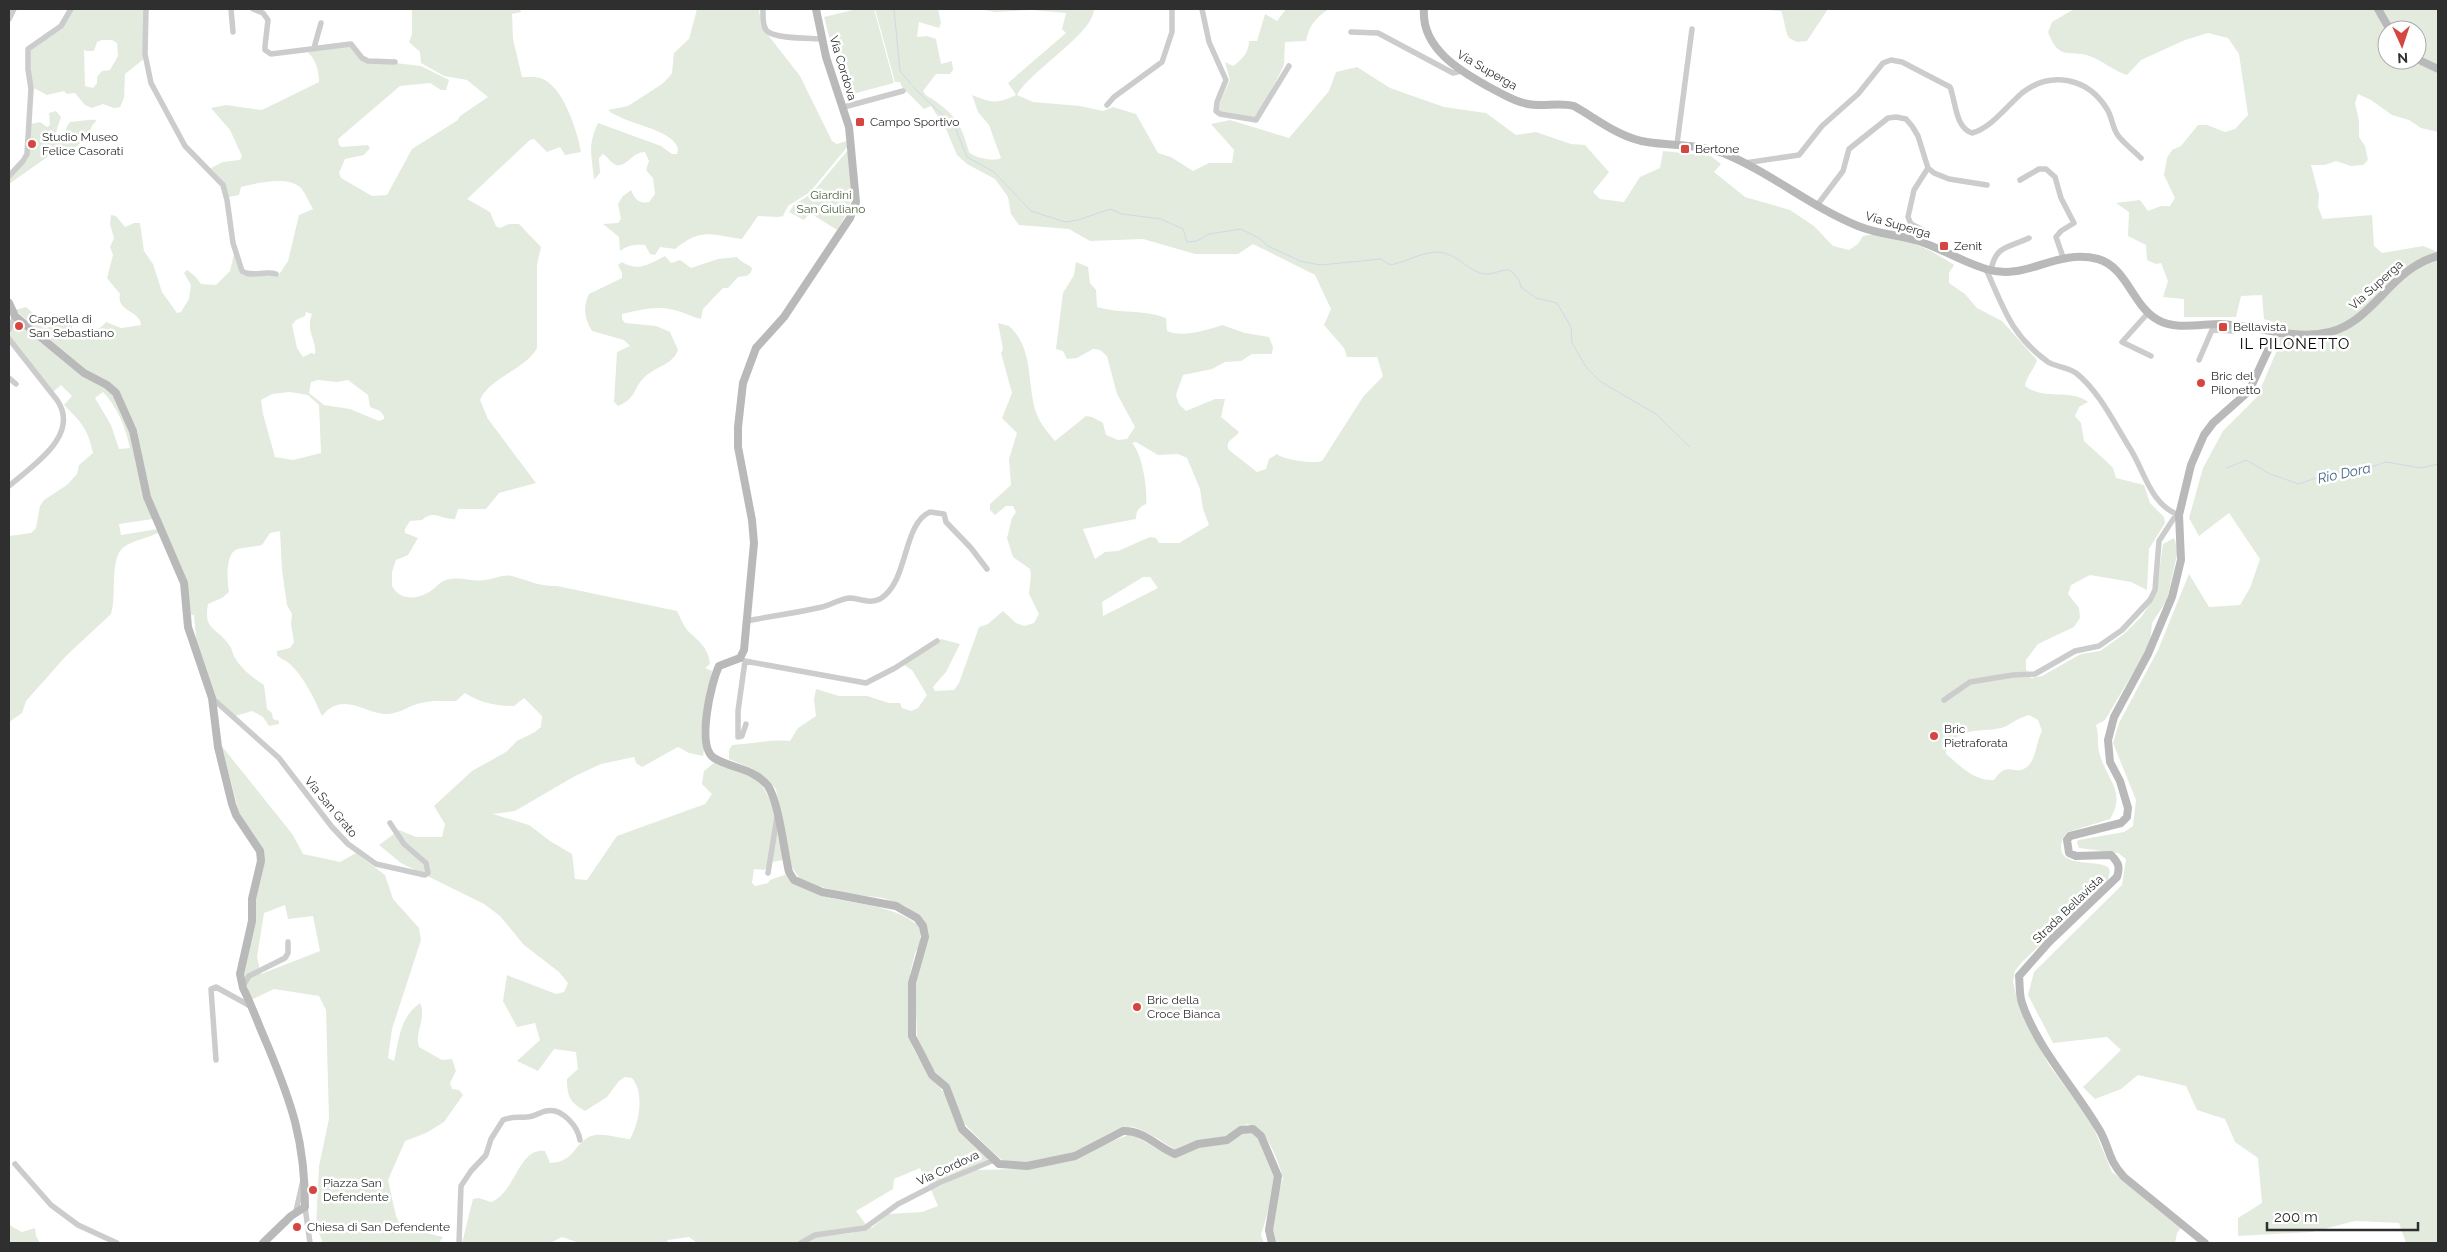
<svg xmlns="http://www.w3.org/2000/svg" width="2447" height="1252" font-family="Raleway,sans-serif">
  <rect width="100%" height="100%" fill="#fff"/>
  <path fill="#e3ebde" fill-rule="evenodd" d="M71,9H145V58L125,74L124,98L120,107L114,108L103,104L92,108L85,105L75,93L67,94L64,91L47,95L32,87L29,49L57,30ZM102,40H112L117,43L118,56L110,70L102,71L97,77V83L93,88L85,86L84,49L86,51H94L97,42Z
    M412,9H520L521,12L512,14L513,39L522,77C528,77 540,76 545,80C565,92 577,131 581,152L565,155L560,147L547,152L534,139L530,140L467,199L490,212L496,226L500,228L509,224H519L541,247L537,265V348C525,370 489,378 480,400L488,419L536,483L499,493L486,509H458L455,519C441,520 434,509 422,520L410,521L405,529V533L418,538L408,555L396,560L392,572V586C400,601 418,600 432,590C439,585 441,580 451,579C462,577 474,582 485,580C495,579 502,574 512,576C527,580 541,587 557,586L677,611C680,617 684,627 689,632C699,641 709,649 710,664L705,668L712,671L701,731L704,749L703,756L689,753L678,747L642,767L636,763L634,757L601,764L575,776L515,811L493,814L529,825L550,841L572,854L575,879L587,880L617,836L705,804L712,794L702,784L704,771L714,763C773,767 775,813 783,860L772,862L764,870L754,869L752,883L755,886L768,883L770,880L787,874C819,912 882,893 920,927V945L915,953L910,974V1031L913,1048L922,1064L950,1101L952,1113L987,1153L988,1159L929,1186L920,1168L894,1179L893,1189L856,1211L867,1226L834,1231L799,1243H697L689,1237L668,1240L666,1243H579L562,1237L550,1243H462L473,1199L479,1198L491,1202C516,1193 518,1147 545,1151L550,1163C575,1162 573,1144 591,1136C602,1132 619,1138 630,1139C639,1124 645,1093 632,1078L625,1077L619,1081L607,1097L585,1111C570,1102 567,1097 567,1079L578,1069L576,1052L554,1049L538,1071L517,1061L540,1040L535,1023L517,1027L503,1001L507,975L556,994L564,992L568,983L559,972L524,945L500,916L484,904L401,863L379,845L399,830L416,837H442L445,824L434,806L472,771L506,752L517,741L535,732L541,727L542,716L524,698L514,706C496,706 480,703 465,693L456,701C443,701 429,700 417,704C408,707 397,714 387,714C365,714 343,690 322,716C314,698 304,677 290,664C286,660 280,659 277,655V651L290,648L294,642L291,624L292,614L287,605L282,570L280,531L270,533L262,545C254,547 246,547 238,549C225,552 227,582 229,592L222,598L208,604C203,631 217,627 229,645C232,648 232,652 234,656C240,668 253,678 264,685L267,709L272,713L273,719L279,721V724L269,726L263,717L252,711L235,716L213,698L197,647L194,615H191L187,582L150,496L137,430L119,391L86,370L15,310L26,307L34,314L42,327L47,328L69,316L73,318L72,328C82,339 99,331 106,322L121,328L141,325C140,310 116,312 120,294L107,278L113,255L110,247L114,238L110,224L111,215L116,216L125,227L134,223H140L144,251L153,264L162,292L177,313L181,312L189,299L191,285L184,273L187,270L195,276L201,284L216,285L230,271L234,254L240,272L244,276H278L288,261L299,215L313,209C309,203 306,194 301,188C288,175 257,183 241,187L239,195L228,197L225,184L211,168L223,162L240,160L242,156L230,130L211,108L226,105L262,110L319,82C319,72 316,59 308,53L314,49L350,46L361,59L421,66L449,80L446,90H441L430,83L400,86L338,139L339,145L342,147L368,145L370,148L364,155L345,159L339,173L341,178L372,196L387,195L412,149L458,120L460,116L488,97L467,80L444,76L421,63L420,52L409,42L412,34ZM306,312L312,314C305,332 317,339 315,354L311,353L303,357L297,348L292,325L296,320L305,316ZM318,380L337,382L348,380L368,395L370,407L380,411L384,416V419L379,421L350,409L324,405L309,393L311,382ZM290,392L308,395L319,405L321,453L293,460L275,457L263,414L261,400L272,394Z
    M697,9H759L761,26L800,76L832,141L837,144L846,141L848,146L810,192L788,206L783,216L778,217L758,216L742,239C711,235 702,227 675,249L660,247L655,255L650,254L645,245C635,244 628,245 620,251L619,237L603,224L618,223L621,219L618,204L623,196L631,190C635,199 638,204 649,202L655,194L653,178L646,170L649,161L645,152C632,152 626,168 616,165C611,163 608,157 603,154L599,158L600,173L594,180C592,156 587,146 598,123L661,146L672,154H677L678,149C673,128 625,125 608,110L628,106L662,84L669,77L672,73L674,53L689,39Z
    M857,9H874L894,83L845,96L824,17Z
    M875,9H938L941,23L939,28L919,22L917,37L927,36L936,39L941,64L952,61L953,70L950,74H936L923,91C926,97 930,97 935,101C957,116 962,127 969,152C975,158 994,162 1001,158L989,125L978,112L972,95C992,103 997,104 1016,95L1008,83L1066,33L1062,29L1066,13L1031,10L995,12L978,9H1094C1094,33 1030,71 1017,95L1033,102L1080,106L1103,111L1113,107L1136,114L1158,153L1171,157L1193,171L1209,163H1232L1234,150L1211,124L1230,120L1289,138L1329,91L1336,72L1357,67L1390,88L1444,107L1486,113L1516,135L1536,132L1571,144L1585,145L1609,172L1593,192L1600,199L1624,202L1640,177L1660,168L1663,151L1711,156L1721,164L1714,172L1745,197L1790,210L1814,226L1833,246L1849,250L1858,244L1863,236C1893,230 1930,249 1954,265L1949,273V283L1965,294L1977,308L2002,321L2037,360C2034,370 2027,375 2025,386C2044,401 2070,388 2088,402L2079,407L2075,416L2081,423L2084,441L2106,461L2113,468L2116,478L2144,485L2150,503L2164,517L2165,523L2149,549L2147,590L2131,582L2090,575L2071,585L2068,594L2079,608L2080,618L2074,627L2038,644L2026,660V669L2031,678L2042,676L2081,654L2100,651L2124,634L2142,616L2156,594L2163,544L2174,538L2178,550L2167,600L2152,623L2150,643L2143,656L2105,720L2096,725C2099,734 2097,743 2099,752C2106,779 2127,792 2110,819L2068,832C2064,835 2061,841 2061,846C2060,868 2095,859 2108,867L2110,871L2108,880L2021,963L2015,971L2013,982L2018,1003L2027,1025L2049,1065L2091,1122L2112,1172L2183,1225L2177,1233L2175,1243H1274C1267,1223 1277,1198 1283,1178C1278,1160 1267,1128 1247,1124L1222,1138L1176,1150C1165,1144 1139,1125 1128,1127C1112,1129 1100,1140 1087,1147C1067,1158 1025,1167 1004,1161C1000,1160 967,1127 963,1122L938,1075L930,1066L917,1036L915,988L928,934L921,918L905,906L883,898L843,893L808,883L799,878L792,867L776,789L757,771L729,759V750L732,745C752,744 770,739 790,741L798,728L816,716L814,700L816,689L839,696H867L889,703H900L902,708L911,711L918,708L927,695L912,670L904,665L941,639L960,644L946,672L933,687L935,691L954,690L959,683L979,627L988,624L1003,611L1016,623L1024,626L1034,623L1039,614L1029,594L1031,575L1030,569L1013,557L1007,538L1012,518L1016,512L1013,506H1006L995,515L990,510V504L1011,485L1009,459L1017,433L1002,418L1012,393L1001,353L1003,349L998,323L1009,326C1035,349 1026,386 1037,415C1040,423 1049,434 1055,441L1086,416L1092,417L1103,423L1106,435L1118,440L1127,439L1135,427L1117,394L1107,356L1100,350L1093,349L1077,358L1067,359L1063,351L1056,349L1063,293L1074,275L1076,262L1088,267L1090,283L1096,290L1097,307C1120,314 1143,309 1166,318L1167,331C1182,338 1207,330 1222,325L1245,333L1269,337L1273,347L1272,354H1252L1241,361L1225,362L1212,369L1183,375L1176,395L1179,404L1186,411L1215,399H1225L1221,417L1239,432C1234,440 1224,440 1229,450L1257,472L1266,469L1269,459L1277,454C1284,460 1314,464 1322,461L1363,397L1383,376L1377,357H1347L1344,348L1324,325L1331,309L1315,275L1253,244L1238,254H1195L1143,239L1090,241L1069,229L1019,225L1011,214L1008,197L995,179L967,164L957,155L946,129L931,106L924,109L902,87L900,82H895ZM1136,442L1158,455L1178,454L1187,458L1200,489L1203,509L1209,525L1179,543H1159L1156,538L1150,537L1118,551L1105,552L1095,559L1083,529L1136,519C1136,511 1139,507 1146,504C1148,490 1142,453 1132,443ZM1143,577H1150L1158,588L1103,616L1102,602ZM2029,715L2038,720L2042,731C2036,741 2037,758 2027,767C2014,777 2008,759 1994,780C1973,781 1961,766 1946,754V745C1968,726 1977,733 2001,728C2008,727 2016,718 2029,715Z
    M1286,9H1329C1315,18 1309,26 1306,41L1285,42L1284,65L1270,93L1254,118L1220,112L1218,106L1230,80L1225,62L1233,66C1242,60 1249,52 1249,41H1257L1265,14L1277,21Z
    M1756,9H1828L1807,41L1797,42L1789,38C1784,29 1785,20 1781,11Z
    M2074,9H2374L2387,33V60H2411L2438,73V132L2421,128L2409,120L2392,115L2371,100L2358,94L2355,103L2359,121V137L2365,146L2368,160L2363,165L2351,166L2336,161L2325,165H2311L2319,195L2318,207L2323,219L2372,215L2374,246L2382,253L2423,246L2438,252L2405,270L2357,316L2340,326L2312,332L2279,331L2277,324L2264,319L2262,295L2241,296L2236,317H2184V299L2163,297L2168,281L2161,263L2156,264L2147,260L2146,245L2128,236L2129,212L2116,203L2140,200L2148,211L2161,206H2170L2175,198L2164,175L2167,158L2172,150L2181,146L2198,125H2207L2225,132L2235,129L2248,115L2239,54L2228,38L2208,33L2185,40L2141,60L2127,75C2114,71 2104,62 2092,57C2071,48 2059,63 2048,32L2052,22Z
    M2382,9H2438V66L2417,55V30H2394Z
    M56,111L61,117L55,135L67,137L66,128L70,122C74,122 93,119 96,120L95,123L93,124L87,137L76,147L53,153L9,184V177L24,162L31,124L40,122L47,127L50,125L49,113Z
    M848,150C852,185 858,199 837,230L810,213L804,220L789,212L794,205L812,193Z
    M665,256L671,263L680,260L691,268L718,259L737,257C741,263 747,263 752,268C751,277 745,276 738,277L728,288H723L703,309L701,319C691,317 684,312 674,310C658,305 638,310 622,314V319L625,323L656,326L670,332L678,350C673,364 658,366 647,375C632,387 638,398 618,406L614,402L617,352L630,346L624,340L592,331C584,318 583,307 589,294L622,278V273L618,265L622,262C639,272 649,264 665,256Z
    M2438,256V1243H2406L2399,1223L2355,1221L2312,1232L2238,1236V1218L2262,1203L2258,1158L2235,1142L2225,1119L2197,1110L2186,1086L2138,1075L2121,1089L2095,1099L2083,1087L2121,1050L2107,1037L2053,1043L2028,995L2034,972L2122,885L2126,859L2118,853L2079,848L2077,843L2078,840L2124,832L2133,826L2136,800L2113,743L2119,723L2158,650L2189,574L2209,607L2240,605L2250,588L2260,559L2229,513L2199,536L2189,518L2203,468L2223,431L2257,397L2280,343L2279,335L2340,330L2407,273Z
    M15,318L115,394L133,432L153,519L119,524L121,535L158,529L160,532C148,538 134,540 124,547C109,557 117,597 111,614L66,656L26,701L22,713L9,722V536L31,533L36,528L40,506L44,500L67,485L77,474L79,465L93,453C88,429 81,422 64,405L72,396L61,385L52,393L9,338ZM103,392C118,408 125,426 130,448L119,449L111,425L95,398Z
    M221,745L293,835L303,854L340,862L356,853L385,875L393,899L419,928L421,940L392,1029L388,1058L394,1061C399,1039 400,1017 420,1003C427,1018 414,1033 419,1047L442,1060L452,1059L456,1071L450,1083L452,1089L459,1090L463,1095L444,1122L426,1133L405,1141L388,1180L396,1216L401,1227L443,1237L439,1243H323L316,1226L319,1166L329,1119L326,1010L319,996L274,989L251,1000L243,973L255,898L264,860L263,849L239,812ZM285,905L288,919L313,916L320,951L261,974L257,957L264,913Z
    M1247,1131L1255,1133C1262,1145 1273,1162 1275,1177C1276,1184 1264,1226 1261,1235L1264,1243H805L815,1237L852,1233L873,1227L888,1214L922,1212L938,1206L931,1190L975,1170L1022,1169L1046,1166L1131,1134L1165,1153L1201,1146Z
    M9,1225L22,1232L35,1228L36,1236L40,1243H9Z"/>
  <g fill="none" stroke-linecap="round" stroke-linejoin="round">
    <path stroke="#ccdae9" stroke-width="1" d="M894,9L900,71L911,84
      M913,87L955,127L967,157L994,172L1031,211L1065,222L1078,220L1110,209L1122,214L1161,219L1183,229L1187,242L1197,241L1209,234L1241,229L1259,238L1268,246L1300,261L1320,265L1381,259L1390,265C1406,262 1421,252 1439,252C1455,253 1467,269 1480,273C1492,277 1498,269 1510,270L1519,280L1521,287L1536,298L1557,303L1571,327L1572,343L1586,367L1601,382L1656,414L1690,447
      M2227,468L2246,460L2270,474L2299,484L2328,474L2359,471L2386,462L2421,468L2438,464"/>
    <path stroke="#ccc" stroke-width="5.5" d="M146,9L145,54L151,83L185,146L223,185L227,200L233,243L242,271C251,278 265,270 276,274
      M231,9L233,32
      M253,9L263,13L268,20L265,46V50L271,54L351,44L362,58L368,61L395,62
      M763,9C763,16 762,26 767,31C775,39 810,38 822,39
      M1202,9L1209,42L1226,80L1217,102L1216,111L1220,114L1256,120L1289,66
      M9,19L14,9
      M1351,32L1378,33L1453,73L1461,71
      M314,48L321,23
      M1107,105L1114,97L1162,62L1172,32V9
      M844,107L903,91
      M1677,144L1692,29
      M1745,163L1799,155L1822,126L1858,94L1883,63L1891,60L1902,62L1950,87C1956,102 1955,127 1972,133C1991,128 2007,106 2022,93C2051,70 2088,78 2107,109C2112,117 2112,126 2117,134C2123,143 2133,150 2141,158
      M9,176L23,161L27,154L31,89L28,69V49L61,26L71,9
      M2020,180L2039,169H2046L2055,177L2061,198L2074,223L2061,231L2056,237L2063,257
      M1818,204L1843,171L1849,149L1888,118L1896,117L1906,119L1912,126L1918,136L1928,168L1934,173L1949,179L1987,185
      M1925,231L1911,224L1908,217L1914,190L1928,168
      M1986,269C2004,309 2011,335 2048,362C2056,367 2068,367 2076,373C2100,392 2115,425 2131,450C2145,473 2151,505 2179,515
      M1991,270C1996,245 2008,248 2029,238
      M2148,313L2122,342L2151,356
      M9,330L15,316
      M9,339L57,400C81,435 33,465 9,486
      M2199,360L2212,330L2234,331L2238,326
      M9,378L16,384
      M747,621C771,616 797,613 822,607C831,605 841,598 851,598C861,599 870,604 880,599C909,582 902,524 930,512L944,514L946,522L971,548L987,569
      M740,658L745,661L866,683L895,668L937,641
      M745,661L738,711V737L742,736L746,724
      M212,698L279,758L332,827L348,844L376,864L425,875L428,873L426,863L404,844L390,823
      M1944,700L1970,682L2013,675L2035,674L2075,651L2099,646L2122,630L2150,600L2155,590L2159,541L2174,518L2179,515
      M768,873L777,817
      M243,986L249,976L285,958L288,953V942
      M216,1060L211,989L216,987L252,1007
      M15,1164L51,1205L78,1225L117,1243
      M305,1207L310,1243
      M296,1211L303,1180
      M459,1243L461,1186L471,1171L486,1155L491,1139L503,1120C511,1116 519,1118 527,1117C534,1117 540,1112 546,1111C562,1107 578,1127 580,1140
      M801,1243L815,1235L865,1228L898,1204L939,1183L994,1160"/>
    <path stroke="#b9b9b9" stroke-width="8" d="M816,9L826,57L849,127L856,202L850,218L784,317L756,348L743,383L738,427V447L752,520L754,543L744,650L740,658L719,666C711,683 696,746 714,758C732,769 754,768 768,786C779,803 784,851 789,872L794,880L822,892L896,906L917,918L923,926L925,937L912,983V1036L932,1075L946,1087L962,1129L999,1164L1027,1166L1075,1156L1123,1131C1144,1130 1157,1147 1175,1154L1198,1144L1227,1140L1241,1130L1253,1129L1261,1136L1278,1176L1269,1230L1272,1243
      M1424,9C1421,48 1460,71 1489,87C1501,93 1514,102 1528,104C1543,107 1559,102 1574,106C1597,119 1620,138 1647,142C1673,146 1698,144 1723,153C1770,172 1811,207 1858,226C1877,234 1899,235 1919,241C1942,249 1963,262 1986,269C2026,282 2055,248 2098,259C2127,267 2133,307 2158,320C2175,330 2201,324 2220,324C2256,325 2293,341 2330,332C2373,322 2392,267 2438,256
      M2378,9L2390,30
      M2417,59L2438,69
      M9,303L15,316L84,373L107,385L116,393L133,431L147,497L184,583L188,627L212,698L218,747L232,804L236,815L260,851L261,861L252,899V921L240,974L243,988C252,1006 259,1026 267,1044C292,1104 305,1141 305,1207L291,1216L263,1243
      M2205,1243L2124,1177C2108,1160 2110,1149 2100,1131C2075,1088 2038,1050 2022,1003C2019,995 2020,984 2019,976L2049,942L2117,877C2120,867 2119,863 2111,855L2076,856L2069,853L2067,840L2070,836L2121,823L2127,817L2128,808L2120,781L2110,762L2108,740L2114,717L2148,654L2172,597L2181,560L2179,515L2191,465L2204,435L2213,423L2249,391L2276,333"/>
  </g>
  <g fill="#d64641" stroke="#fff" stroke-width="2">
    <rect x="855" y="117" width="10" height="10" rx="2.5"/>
    <circle cx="32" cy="144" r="5"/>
    <rect x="1680" y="144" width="10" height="10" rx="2.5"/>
    <rect x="1939" y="241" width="10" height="10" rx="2.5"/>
    <circle cx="19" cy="326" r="5"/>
    <rect x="2218" y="322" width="10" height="10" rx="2.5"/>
    <circle cx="2201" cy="383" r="5"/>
    <circle cx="1934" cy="736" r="5"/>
    <circle cx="1137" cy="1007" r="5"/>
    <circle cx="313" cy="1190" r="5"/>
    <circle cx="297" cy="1227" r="5"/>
  </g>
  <g text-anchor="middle" stroke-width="5" stroke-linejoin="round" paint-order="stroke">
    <g font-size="12" fill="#2f2f2f" stroke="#fff">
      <text transform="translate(843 68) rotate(73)" y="4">Via Cordova</text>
      <text transform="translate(1487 70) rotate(30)" y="4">Via Superga</text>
      <text transform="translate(1898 225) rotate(16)" y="4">Via Superga</text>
      <text transform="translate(2376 285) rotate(-42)" y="4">Via Superga</text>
      <text transform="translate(331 807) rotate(50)" y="4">Via San Grato</text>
      <text transform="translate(2068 909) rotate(-44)" y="4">Strada Bellavista</text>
      <text transform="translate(948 1168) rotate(-25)" y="4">Via Cordova</text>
    </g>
    <g font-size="12" fill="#2f2f2f" stroke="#fff" text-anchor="start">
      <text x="870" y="126">Campo Sportivo</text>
      <text x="42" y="141">Studio Museo<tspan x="42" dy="14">Felice Casorati</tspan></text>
      <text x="1695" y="153">Bertone</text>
      <text x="1954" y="250">Zenit</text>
      <text x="29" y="323">Cappella di<tspan x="29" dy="14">San Sebastiano</tspan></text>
      <text x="2233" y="331">Bellavista</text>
      <text x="2211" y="380">Bric del<tspan x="2211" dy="14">Pilonetto</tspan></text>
      <text x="1944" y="733">Bric<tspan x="1944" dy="14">Pietraforata</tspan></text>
      <text x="1147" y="1004">Bric della<tspan x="1147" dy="14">Croce Bianca</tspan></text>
      <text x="323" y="1187">Piazza San<tspan x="323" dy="14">Defendente</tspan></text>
      <text x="307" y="1231">Chiesa di San Defendente</text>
    </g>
    <g font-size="12" fill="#4e6740" stroke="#fff">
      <text x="831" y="199">Giardini<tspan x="831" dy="14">San Giuliano</tspan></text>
    </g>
    <g font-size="14" font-style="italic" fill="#44678a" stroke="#fff">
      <text transform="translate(2344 473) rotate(-12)" y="5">Rio Dora</text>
    </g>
    <g font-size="15" letter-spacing="1" fill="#000" stroke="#fff">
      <text x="2295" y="349">IL PILONETTO</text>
    </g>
  </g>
  <rect width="2447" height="1252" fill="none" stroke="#2f2f2f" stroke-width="20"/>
  <g transform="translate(2402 45) rotate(177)"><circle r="24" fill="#ffffff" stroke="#acacac"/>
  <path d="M0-4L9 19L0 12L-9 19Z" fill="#d64641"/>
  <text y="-8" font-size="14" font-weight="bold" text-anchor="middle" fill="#2f2f2f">N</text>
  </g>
  <path d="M2267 1222v8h151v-8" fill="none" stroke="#2f2f2f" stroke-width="2.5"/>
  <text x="2274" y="1222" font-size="15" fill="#2f2f2f" stroke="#ffffff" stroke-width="4" paint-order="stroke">200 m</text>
</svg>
